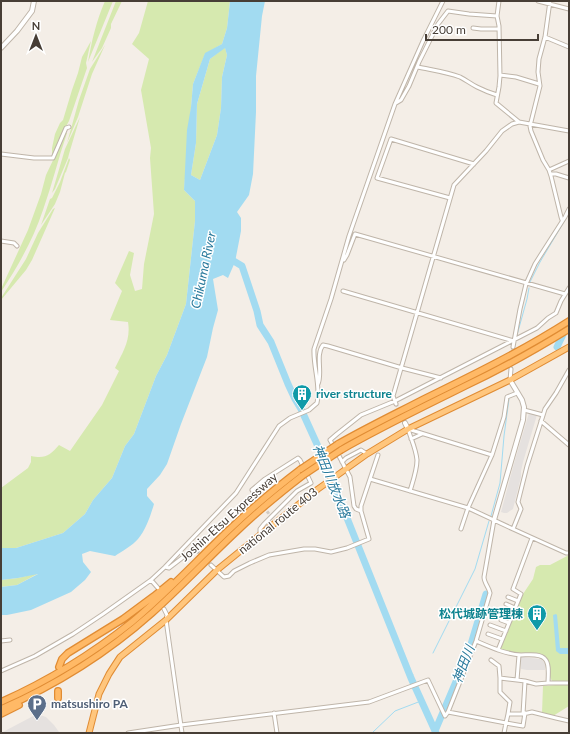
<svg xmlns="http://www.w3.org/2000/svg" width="570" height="734" font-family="Lato,'Noto Sans JP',sans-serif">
  <rect width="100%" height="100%" fill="#f4eee7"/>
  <path fill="#d6e9af" d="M105,1H113L88,62C92,40 96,22 105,1Z
    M116,1H122L111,24V28L102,48L92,62Z
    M148,1H230L227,28L222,44L205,54L193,84L184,190L195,201V221L186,304L167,355L156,376L134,434L125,446L112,478L93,500L85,514L63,533L16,548H1V488L28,468L31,462V456C46,459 50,455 59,445L70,451L102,405L119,371L115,368C123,352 131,340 128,322L110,320L122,291L115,283L129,251L134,253L130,275L135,291L142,289L144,264L154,214L150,158L151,148L141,90L149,59L132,44L139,33Z
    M91,41L86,63L87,68L69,121L59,139L52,156V148L55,134L60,123L63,120L72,90L78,73L82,57Z
    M105,45L92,74L78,117L67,143L79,100L90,69Z
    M225,47L227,55L222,77L221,108L217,135L200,180L191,175L196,143L197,104L210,59Z
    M80,117L69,154L68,158L55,189L52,193L65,149Z
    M66,133H67C58,159 52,185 43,210C33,240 18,266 1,292V289L28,230L41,194L46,175Z
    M69,158L70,160L66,172L65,173L60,192L55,204L41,225L50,199L52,198L60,182Z
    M55,208L32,260L26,270L1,300V298L26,259L38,233L53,209Z
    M569,555V681L553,682C547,675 551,670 549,662C545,650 527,654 518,653C511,653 505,651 499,649L521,597L533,579L536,567L540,565H550Z
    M39,573L17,585L1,587V580L18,578Z
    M569,684V706L553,716L542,713L543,686Z"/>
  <path fill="#e5e1df" d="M529,413L537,415L523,462L521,471V477L513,509L507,513H504L501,512L515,460Z
    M521,657L541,659L545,663V670H527L521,669Z
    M37,714L46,717L54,725L59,732L1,733Z"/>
  <path fill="#a2dbf1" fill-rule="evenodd" d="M230,1H265L262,16L256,76V112L253,174L249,195L237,212L241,218V231L235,262L228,278L223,275L213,279L218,310L213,328L207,357L181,424L167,464L160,475L147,489V496L154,504C151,514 146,530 138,539C133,545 121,552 115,556L90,551L82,554L83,562L91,572L85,580L71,592L31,610L7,615H1V587L17,585L38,574L18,578L1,580V548H16L63,533L85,514L93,500L112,478L125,446L134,434L156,376L167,355L186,304L195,221V201L184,190L187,130L191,107L193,84L205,53L222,44L227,28ZM225,48L227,55L222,77L221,108L217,135L200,180L191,175L196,143L197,104L210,59Z
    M556,614L557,615L560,648H569V654H560L556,651L553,615Z"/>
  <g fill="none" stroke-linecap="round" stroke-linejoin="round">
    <path stroke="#a2dbf1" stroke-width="1" d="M530,282L540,262L565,220
      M517,335L527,299L529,288
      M491,516L500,483L504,436L509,399
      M433,653L475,569L489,521
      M411,678L413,675
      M372,733L395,711L421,701"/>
    <path stroke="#a2dbf1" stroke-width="7" d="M227,257L242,266L257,311L260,325L271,342L288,384L295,399L301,409L321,453L411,678L436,733
      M557,347L569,322
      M435,731L469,651L486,594"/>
    <path stroke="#d1cbc4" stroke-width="3" stroke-dasharray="3 1.5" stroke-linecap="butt" d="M511,369L513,347
      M396,404L405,423
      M254,493L269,514
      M197,551L211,565"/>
    <g stroke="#bfb5a9" stroke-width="5">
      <path id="minor" d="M499,1L497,16L499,26L500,76L499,87L496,103L519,122
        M538,1L569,9
        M550,1L545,37L539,59L538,72L540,86L530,126L531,131L543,160L549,170L551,176L561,217L562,220
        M473,28L481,29H499
        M545,37L569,47
        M418,67C432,70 447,72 460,77C466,80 471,84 477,87C483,90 490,93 497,95
        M500,75L516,77L539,84
        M396,103L401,100L409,86L419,62L438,24L448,11L469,14L497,16
        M1,154L34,158H53L66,128L69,127
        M549,170L569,161
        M551,174H556L569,178
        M450,198L377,178L391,139L474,164
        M1,241L14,243L17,246
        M344,260L347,255L355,234L565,294
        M343,291L514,341
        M513,347L520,309L526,284L535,264L565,217L569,209
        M569,370L556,393L545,409L527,466L518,502L521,509L513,529L566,553H569
        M510,380L511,369
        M318,384C323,373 315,355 323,345L328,346L402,368L441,378
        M396,404L393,396L454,185L486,151L502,131L512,124L519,122L569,131
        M524,410L543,415
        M541,421L569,445
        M408,429L492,455
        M408,429C411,439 416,449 417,460C417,470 413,481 410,491
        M411,439L422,434
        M334,447L330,440L337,434L361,415L395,401L537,328L548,318L556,313L561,301L569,288
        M337,452L350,477L354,506L356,509L361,511
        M342,462L346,458L361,450L367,454
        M370,479L468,508L513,529
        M254,493L252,490L265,479L298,458L300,460L311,483L297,491L264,524L260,529V535
        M461,529L468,508L492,455L504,417L507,397L517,393
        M211,565L224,577L229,576L234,571L250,563L269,555L304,549H315L331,552L347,548L369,539L361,511V506L378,455
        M165,567L169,568L191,551L193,550L197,551
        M151,580L158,588
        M508,597L518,601
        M506,604L515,608
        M164,609L167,615L166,620L182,733
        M501,620L509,623
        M490,625L506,631
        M488,634L502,639
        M1,641L10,640
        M476,641C490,647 505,654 521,655C528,655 540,653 545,659C550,664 548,676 548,683H569
        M498,650L521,594L513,589L532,538
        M519,655L517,680L525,681L523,714
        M491,660L499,666L500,678
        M1,671L35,656L73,634L103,614L151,580L165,567L236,493L279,426L290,418L309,410L317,403C321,386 313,367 314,349L331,299L349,236L395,104L423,41L443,1
        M525,681L536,684L548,683
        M448,712L476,641L490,593C489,587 484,583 484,577L494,520
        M274,713L277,733
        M508,714L510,702L500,692V678L517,680
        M128,733L181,725L369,702L428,680L445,716L448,712L506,723L508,714H523L532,712L556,718L569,721
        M504,733L506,723L523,726L525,713"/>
    </g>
    <g stroke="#bfb5a9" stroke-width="6">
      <path id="tertiary" d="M1,48L17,31L32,11L34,1
        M405,423L408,429
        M494,520L523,420L524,407L522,400L510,380"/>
    </g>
    <g stroke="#e08c34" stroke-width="7">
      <path id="trunk" d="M89,733L99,694L109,674L120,657L166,620L217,570L260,535L318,489L367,454L408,429L510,380L569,347"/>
    </g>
    <g stroke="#e08c34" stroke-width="8">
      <path id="motorway" d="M338,444C366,428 395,414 424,399C473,375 522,351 569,321
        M341,450C381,427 423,407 465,386C501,369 535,350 569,329
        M59,667L62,659L68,653L123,619L154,596L171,582
        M58,691V698
        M1,702C48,681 92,654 132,622C167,593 198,559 231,528C253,507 276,488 301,469
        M1,709C56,685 107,653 152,613C181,587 208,558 237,531C258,511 280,493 302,476
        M1,714L19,705"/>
    </g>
    <use href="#minor" stroke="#fff" stroke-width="3"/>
    <use href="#tertiary" stroke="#fff" stroke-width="4"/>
    <use href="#trunk" stroke="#ffc67d" stroke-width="5"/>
    <use href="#motorway" stroke="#ffb966" stroke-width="5.5"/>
    <g stroke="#e08c34" stroke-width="8" stroke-linecap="butt">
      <path id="motorway-bridge" d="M301,469L338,444
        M302,476L341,450"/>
    </g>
    <use href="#motorway-bridge" stroke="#ffb966" stroke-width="5.5"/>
  </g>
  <defs>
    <g id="building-pin" transform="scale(1)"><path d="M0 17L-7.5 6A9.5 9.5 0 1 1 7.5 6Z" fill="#0f9aa8" stroke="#fff"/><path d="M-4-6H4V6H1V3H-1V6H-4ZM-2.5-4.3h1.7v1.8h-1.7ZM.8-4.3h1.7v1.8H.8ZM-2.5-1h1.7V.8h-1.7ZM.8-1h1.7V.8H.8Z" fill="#fff"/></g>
    <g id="parking-pin" transform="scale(1)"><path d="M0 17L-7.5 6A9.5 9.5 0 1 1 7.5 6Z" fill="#5c6f8a" stroke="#fff"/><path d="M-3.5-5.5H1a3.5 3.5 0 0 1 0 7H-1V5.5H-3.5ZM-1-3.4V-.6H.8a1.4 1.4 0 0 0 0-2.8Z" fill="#fff"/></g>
  </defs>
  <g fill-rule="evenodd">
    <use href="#building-pin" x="302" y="394"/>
    <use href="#building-pin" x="537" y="614"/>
    <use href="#parking-pin" x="37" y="704"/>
  </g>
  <g text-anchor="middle" stroke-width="3" stroke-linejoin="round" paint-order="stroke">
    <g font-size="12" font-weight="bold" fill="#0d838f" stroke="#fff" text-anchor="start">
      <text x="316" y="398">river structure</text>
      <text x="523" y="618" text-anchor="end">松代城跡管理棟</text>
    </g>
    <g font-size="12" fill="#473e36" stroke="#fff">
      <text transform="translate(229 517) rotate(-42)" y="4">Joshin-Etsu Expressway</text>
      <text transform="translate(278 521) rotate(-39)" y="4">national route 403</text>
    </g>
    <g font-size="12" font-weight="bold" fill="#4e5e75" stroke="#fff" text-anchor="start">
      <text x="51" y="708">matsushiro PA</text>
    </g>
    <g font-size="13" font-style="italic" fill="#297a9c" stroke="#fff">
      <text transform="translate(203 270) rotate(-78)" y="5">Chikuma River</text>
      <text transform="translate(332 481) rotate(68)" y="5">神田川放水路</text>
      <text transform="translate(463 664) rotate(-69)" y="5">神田川</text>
    </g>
  </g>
  <rect width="570" height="734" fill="none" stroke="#473e36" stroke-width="4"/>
  <g transform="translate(36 36)" stroke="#ffffff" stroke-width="3" paint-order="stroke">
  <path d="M0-3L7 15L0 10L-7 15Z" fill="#473e36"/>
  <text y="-6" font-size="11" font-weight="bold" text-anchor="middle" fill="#473e36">N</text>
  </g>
  <path d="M426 34v6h112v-6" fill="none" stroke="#473e36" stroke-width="2"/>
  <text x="432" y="34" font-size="12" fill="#473e36" stroke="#ffffff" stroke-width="3" paint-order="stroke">200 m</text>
</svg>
